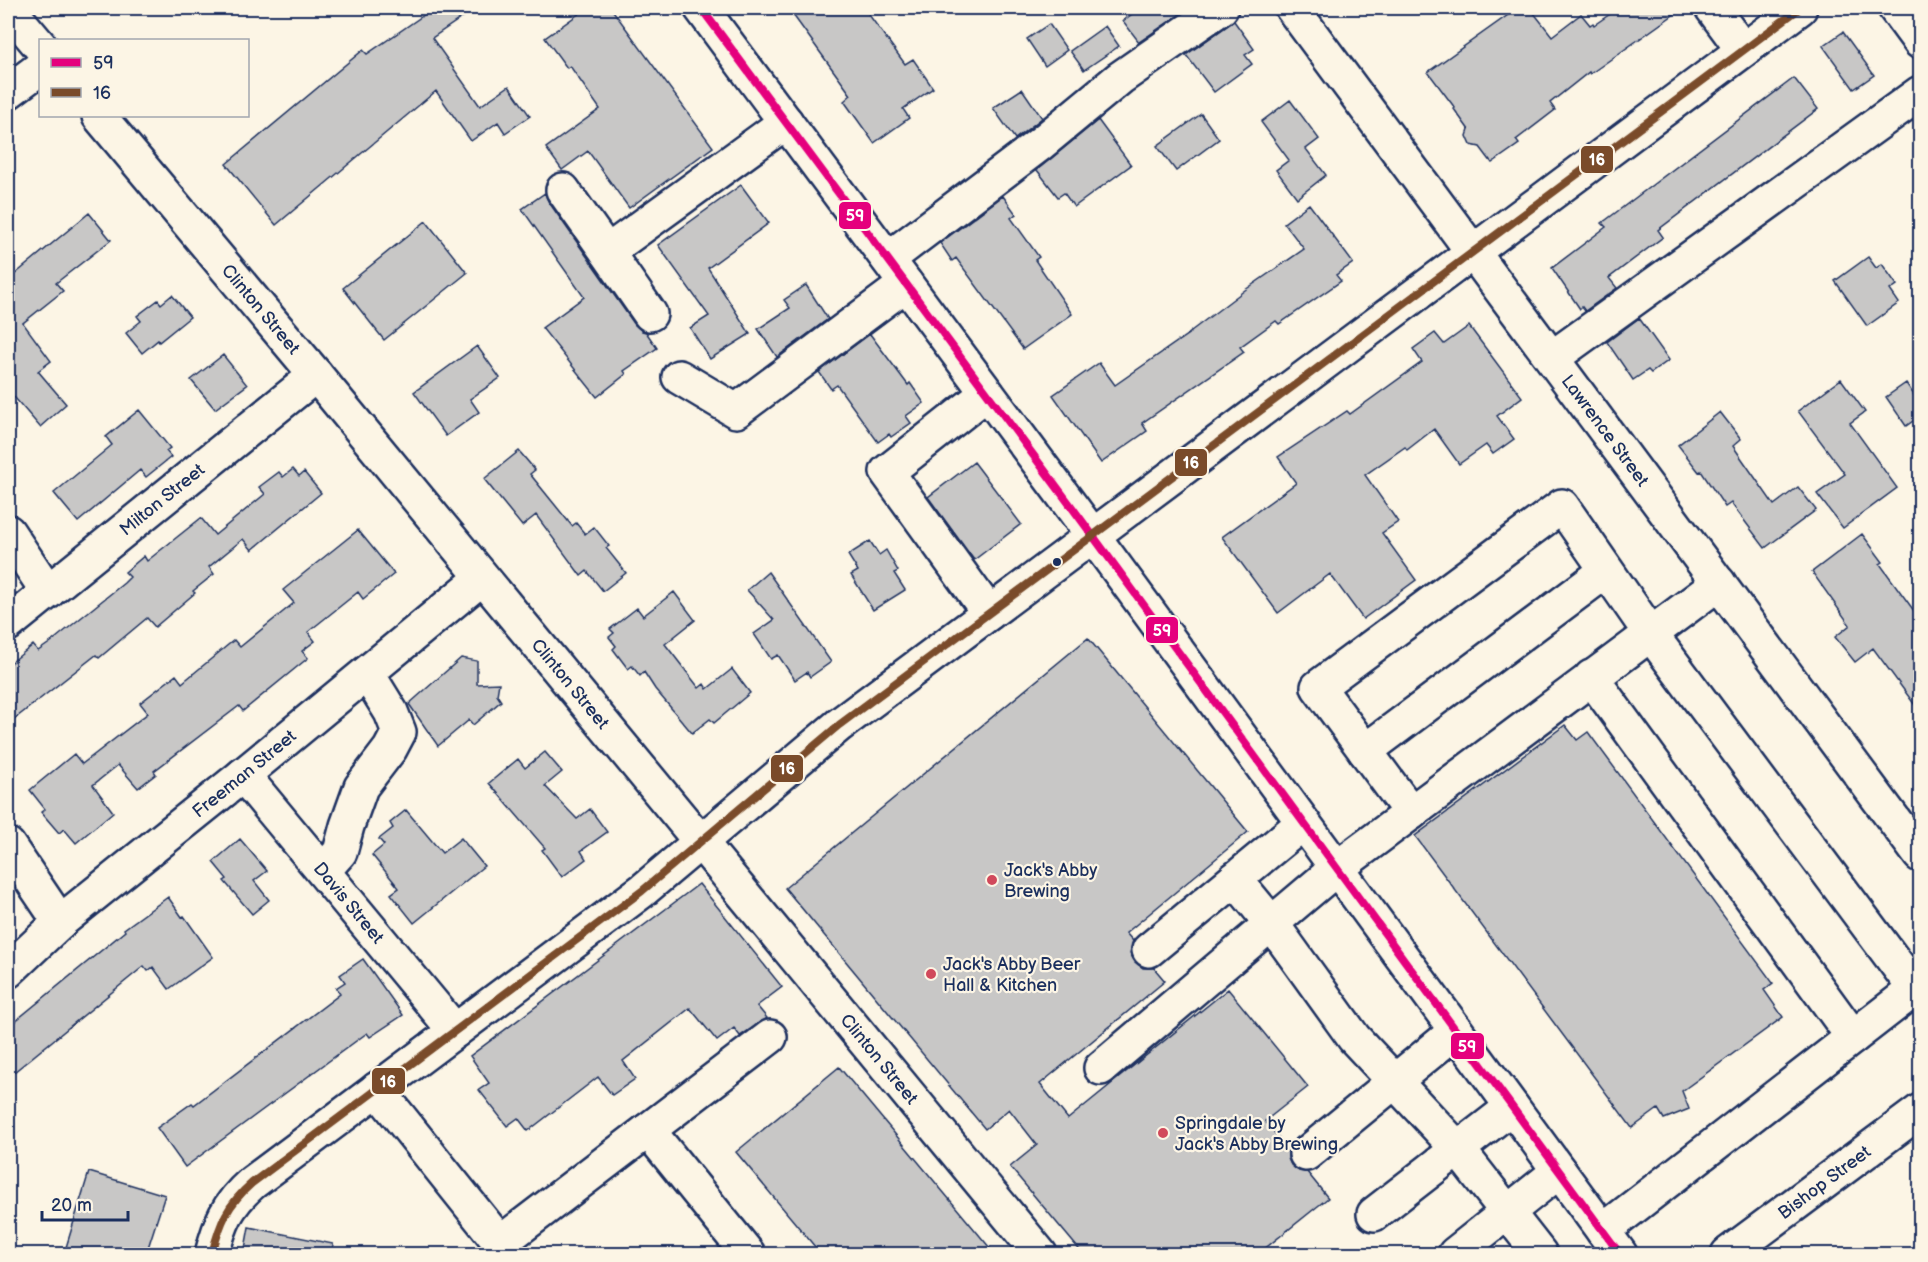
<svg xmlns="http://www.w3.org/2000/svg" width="1928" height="1262" font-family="'Balsamiq Sans',sans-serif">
  <rect width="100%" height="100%" fill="#fcf5e5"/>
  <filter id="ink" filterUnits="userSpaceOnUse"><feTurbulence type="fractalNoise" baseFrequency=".0167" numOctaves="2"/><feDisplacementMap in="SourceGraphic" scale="12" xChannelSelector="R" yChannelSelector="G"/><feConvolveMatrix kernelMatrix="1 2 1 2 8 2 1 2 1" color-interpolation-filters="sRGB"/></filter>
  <g filter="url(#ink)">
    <path fill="#c8c7c6" stroke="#1b2f5e" stroke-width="1.5" d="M434,8H476L432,38L480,106L509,86L530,116L505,133L498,122L471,141L436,91L276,225L226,164L363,50L367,54Z
      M587,8H611L713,147L629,208L588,151L562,170L546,148L600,109L570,66L567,68L545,38Z
      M788,8H864L905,64L913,59L933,88L903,109L909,118L874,143L844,101L851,95Z
      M1140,8H1189L1139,42L1123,21Z
      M1518,8H1530L1552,36L1581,14L1590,25L1593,23L1594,25L1619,8H1683L1590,74L1589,72L1550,103L1555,110L1516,140L1519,144L1492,163L1480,147L1471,145L1467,136L1469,130L1454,109L1455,108L1428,72Z
      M1234,21L1254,49L1245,55L1252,64L1214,92L1186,55Z
      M1049,24L1067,50L1045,66L1027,39Z
      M1105,26L1119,46L1084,70L1070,51Z
      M1843,32L1874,75L1854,89L1823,46Z
      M1794,78L1818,109L1658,230L1663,237L1609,278L1617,288L1585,311L1582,307L1580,309L1552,268L1606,227L1602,223Z
      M1022,89L1042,118L1015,139L993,108Z
      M1290,100L1319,139L1306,149L1326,175L1297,198L1276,170L1289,160L1261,122Z
      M1201,114L1219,139L1176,171L1157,146Z
      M1098,120L1131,165L1074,207L1064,193L1058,197L1037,170Z
      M741,185L769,223L708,268L750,334L710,359L690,328L709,316L658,245Z
      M545,193L548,201L635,325L642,331L646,332L657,348L624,371L626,374L597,397L542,328L584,297L522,209Z
      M1003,196L1016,214L1011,218L1039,257L1035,260L1072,314L1023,349L956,258L952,261L940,243Z
      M1309,204L1353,263L1336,275L1341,281L1279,324L1276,321L1240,347L1244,352L1142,423L1147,431L1101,463L1053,395L1099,363L1115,385L1191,332V331L1245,290L1304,249L1284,223Z
      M89,213L111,240L56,283L63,291L23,323L51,361L38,371L66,404L40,427L8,390V280Z
      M426,221L467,273L384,340L343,288Z
      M1868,257L1876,268L1882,264L1897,285L1890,290L1899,303L1867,326L1835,281Z
      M806,285L828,319L777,357L758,329L790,308L784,300Z
      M172,295L190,317L159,342L158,340L142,353L126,333L141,321L137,316L158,300L161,304Z
      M1639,318L1669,360L1651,373L1648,370L1633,380L1607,342Z
      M1469,326L1522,397L1497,416L1514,439L1493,454L1486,445L1459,464L1434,429L1407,450L1405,447L1365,475L1398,522L1382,533L1416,580L1363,619L1330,574L1278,613L1222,537L1296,483L1278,457L1347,411L1350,414L1422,362L1413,349L1435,333L1444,344Z
      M870,334L908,385L910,383L924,403L906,416L911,423L891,437L889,434L878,442L837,385L831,389L819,372Z
      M477,346L500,378L470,399L479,412L446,436L414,392Z
      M223,355L247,385L215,409L191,380Z
      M1841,379L1865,412L1850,423L1897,488L1843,528L1817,494L1845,474L1798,411Z
      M1906,383L1920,404V416L1906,426L1886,397Z
      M139,410L170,448L166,451L171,457L146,477L140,470L78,522L54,493L112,445L106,437Z
      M1720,412L1741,439L1733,446L1774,505L1798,487L1816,510L1765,548L1731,503L1725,507L1701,471L1699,472L1678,445Z
      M519,451L535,470L530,474L572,526L576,523L585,534L594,527L609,546L606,548L626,573L603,591L587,571L581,576L536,515L522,526L484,479Z
      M974,462L1021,524L974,560L928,497Z
      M293,469L299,476L304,472L321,493L252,550L243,539L209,567L214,574L193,591L195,593L155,627L147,618L99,658L96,655L8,724V665L33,645L38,651L51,642L124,583L130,577L125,572L144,556L147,561L201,518L215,535L265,494L259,487L279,472L283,477Z
      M358,530L394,574L363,599L358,592L308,632L315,641L302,651L308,658L243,711L239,706L154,771L156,774L138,788L118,765L93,785L113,812L76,843L64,829L59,833L41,812L45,809L30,790L74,754L82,764L148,713L140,703L176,675L182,683L234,640L240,647L294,603L283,590Z
      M1862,534L1883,562L1880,564L1920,619V712L1873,648L1855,662L1835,637L1850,625L1812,572Z
      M870,541L879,555L886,550L898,571L894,573L905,590L873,610L851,575L858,571L848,555Z
      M768,572L831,662L810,677L807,672L795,680L778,655L771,659L754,634L774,620L747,590Z
      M674,592L695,620L665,644L699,688L704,684L707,689L732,669L750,693L714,723L710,719L692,733L655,689L644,672L640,676L632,666L628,669L613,649L616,646L609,637L614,633L610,629L637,608L643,616Z
      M1088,638L1248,832L1126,933L1133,941L1130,953L1135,962L1143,968H1154L1165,981L1040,1084L1068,1119L1228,989L1308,1087L1265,1121L1288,1149V1158L1291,1165L1299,1171L1307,1172L1328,1198L1258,1254H1083L1010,1167L1037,1145L1009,1109L985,1129L785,888Z
      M461,658L477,661V684L499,683L497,695L501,701L473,725L469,720L438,746L409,704Z
      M1565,725L1577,740L1588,732L1773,983L1764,990L1783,1017L1682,1091L1689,1109L1664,1119L1658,1109L1632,1128L1415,836Z
      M545,752L562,772L545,786L577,819L590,809L607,832L581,851L586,859L562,877L542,850L545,848L489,783L518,759L525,768Z
      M406,810L442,853L461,838L484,866L414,923L391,894L399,888L372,855L384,845L379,839L393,828L390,823Z
      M240,839L267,871L254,881L269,900L252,914L224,881L227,879L213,862Z
      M699,884L782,987L757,1006L767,1018L740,1036L734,1028L717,1041L690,1008L623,1061L635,1079L612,1095L598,1077L528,1131L518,1118L507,1126L479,1090L489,1083L470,1056Z
      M168,897L182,917L184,916L213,957L169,989L153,967L148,971L144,966L8,1077V1027L125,931L124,929Z
      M363,959L403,1015L370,1037L367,1033L185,1167L157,1128L192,1103L194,1105L340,994L336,988L345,982L340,975Z
      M839,1067L995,1254H821L736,1152Z
      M89,1172L165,1195L146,1254H64Z
      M249,1227L333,1244L332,1254H244Z"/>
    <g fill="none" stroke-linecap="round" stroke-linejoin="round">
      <g stroke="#1b2f5e" stroke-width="38">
        <g id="minor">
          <path d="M8,8L40,46"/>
          <path d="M701,8L1071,506L1620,1254"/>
          <path id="s1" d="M1292,8L1920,855"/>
          <path d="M1712,8L1743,50"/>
          <path d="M1895,8L1920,42"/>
          <path d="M8,92L40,68"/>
          <path id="s2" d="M99,116L316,375L1040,1254"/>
          <path d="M563,190L607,252L786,122"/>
          <path d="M607,252L650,314"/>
          <path d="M888,259L1040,144L1120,78L1221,8"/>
          <path d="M1552,358L1920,93"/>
          <path d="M679,377L736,411L906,284"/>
          <path d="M987,393L887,472L989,613"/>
          <path d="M8,532L48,592"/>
          <path id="s3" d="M8,624L316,375"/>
          <path d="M1591,677L1853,1037"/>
          <path d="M1365,751L1606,571"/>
          <path id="s4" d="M243,775L455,1031"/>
          <path d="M1411,813L1318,687L1562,506L1650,633L1915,989"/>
          <path d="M8,845L60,922"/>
          <path d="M323,871L340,852L347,826L361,787L390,749L399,732L391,712L367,673"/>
          <path d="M1235,879L1272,924L1354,1038L1458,1149L1540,1254"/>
          <path d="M1149,950L1303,823"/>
          <path id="s5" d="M8,971L60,922L243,775L482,578"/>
          <path d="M1101,1068L1337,868L1719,583"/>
          <path d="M377,1089L509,1254"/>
          <path d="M648,1130L748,1254"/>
          <path d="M1306,1154L1456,1031"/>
          <path d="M1374,1214L1512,1107"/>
          <path d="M1603,1231L1920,985"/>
          <path d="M500,1243L770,1037"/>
          <path d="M212,1254C220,1223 227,1205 252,1183L642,891L839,725L1800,8"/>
          <path d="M1455,1254L1559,1171"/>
          <path id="s6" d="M1728,1254L1920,1111"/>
        </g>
      </g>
      <use href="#minor" stroke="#fcf5e5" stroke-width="33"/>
      <g stroke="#fcf5e5" stroke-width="12">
        <path id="bus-1" d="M701,8L1071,506L1620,1254"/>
      </g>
      <g stroke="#fcf5e5" stroke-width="12">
        <path id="bus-2" d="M212,1254C220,1223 227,1205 252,1183L642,891L839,725L1800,8"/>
      </g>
      <use href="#bus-1" stroke="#e5007d" stroke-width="8"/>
      <use href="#bus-2" stroke="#7a4b2a" stroke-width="8"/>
    </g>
  </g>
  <circle fill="#1b2f5e" stroke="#fcf5e5" stroke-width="2" cx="1057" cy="562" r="5"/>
  <g fill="#d1495b" stroke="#fcf5e5" stroke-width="2">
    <circle cx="992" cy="880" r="6"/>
    <circle cx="931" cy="974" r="6"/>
    <circle cx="1163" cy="1133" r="6"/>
  </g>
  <g text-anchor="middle" stroke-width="4.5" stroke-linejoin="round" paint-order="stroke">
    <g font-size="18" fill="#1b2f5e" stroke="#fcf5e5">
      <text dy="6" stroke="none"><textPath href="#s2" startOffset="252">Clinton Street</textPath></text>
      <text dy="6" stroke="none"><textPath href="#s1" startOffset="526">Lawrence Street</textPath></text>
      <text dy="6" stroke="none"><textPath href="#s3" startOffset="198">Milton Street</textPath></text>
      <text dy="6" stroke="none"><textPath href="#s2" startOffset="738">Clinton Street</textPath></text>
      <text dy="6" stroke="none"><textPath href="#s5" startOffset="308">Freeman Street</textPath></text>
      <text dy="6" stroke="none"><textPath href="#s4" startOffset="166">Davis Street</textPath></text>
      <text dy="6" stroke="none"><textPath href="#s2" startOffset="1224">Clinton Street</textPath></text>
      <text dy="6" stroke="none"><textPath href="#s6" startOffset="120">Bishop Street</textPath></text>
    </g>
    <g font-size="18" fill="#1b2f5e" stroke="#fcf5e5" text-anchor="start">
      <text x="1004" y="876">Jack's Abby<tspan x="1004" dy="21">Brewing</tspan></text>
      <text x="943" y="970">Jack's Abby Beer<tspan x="943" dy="21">Hall &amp; Kitchen</tspan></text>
      <text x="1175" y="1129">Springdale by<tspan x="1175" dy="21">Jack's Abby Brewing</tspan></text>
    </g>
  </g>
  <g stroke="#fcf5e5" stroke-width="2">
    <rect x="1580" y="145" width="34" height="29" rx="6" fill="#7a4b2a"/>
    <rect x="838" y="201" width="34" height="29" rx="6" fill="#e5007d"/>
    <rect x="1174" y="448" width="34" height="29" rx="6" fill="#7a4b2a"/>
    <rect x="1145" y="616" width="34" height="28" rx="6" fill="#e5007d"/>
    <rect x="770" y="754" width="34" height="29" rx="6" fill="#7a4b2a"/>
    <rect x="1450" y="1032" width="35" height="28" rx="6" fill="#e5007d"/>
    <rect x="371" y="1067" width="35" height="28" rx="6" fill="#7a4b2a"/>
  </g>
  <g font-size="16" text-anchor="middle" font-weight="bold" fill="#fff">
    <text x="1597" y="165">16</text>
    <text x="855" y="221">59</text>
    <text x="1191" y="468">16</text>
    <text x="1162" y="636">59</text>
    <text x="787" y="774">16</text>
    <text x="1467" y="1052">59</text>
    <text x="388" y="1087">16</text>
  </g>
  <rect width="1928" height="1262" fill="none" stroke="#fcf5e5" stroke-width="30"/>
  <rect x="15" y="15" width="1898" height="1232" fill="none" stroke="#1b2f5e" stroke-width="2" filter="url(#ink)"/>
  <rect x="39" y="39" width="210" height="78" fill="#fcf5e5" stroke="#a2a6af" stroke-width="1.5"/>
  <rect x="51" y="58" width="30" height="9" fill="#e5007d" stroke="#a2a6af" stroke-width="1.5"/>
  <text x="93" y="69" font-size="18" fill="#1b2f5e">59</text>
  <rect x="51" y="88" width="30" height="9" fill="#7a4b2a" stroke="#a2a6af" stroke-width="1.5"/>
  <text x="93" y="99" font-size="18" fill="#1b2f5e">16</text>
  <path d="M42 1211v9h86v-9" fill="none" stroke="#1b2f5e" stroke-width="3"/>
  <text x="51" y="1211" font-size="18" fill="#1b2f5e" stroke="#fcf5e5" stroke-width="4.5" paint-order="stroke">20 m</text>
</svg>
